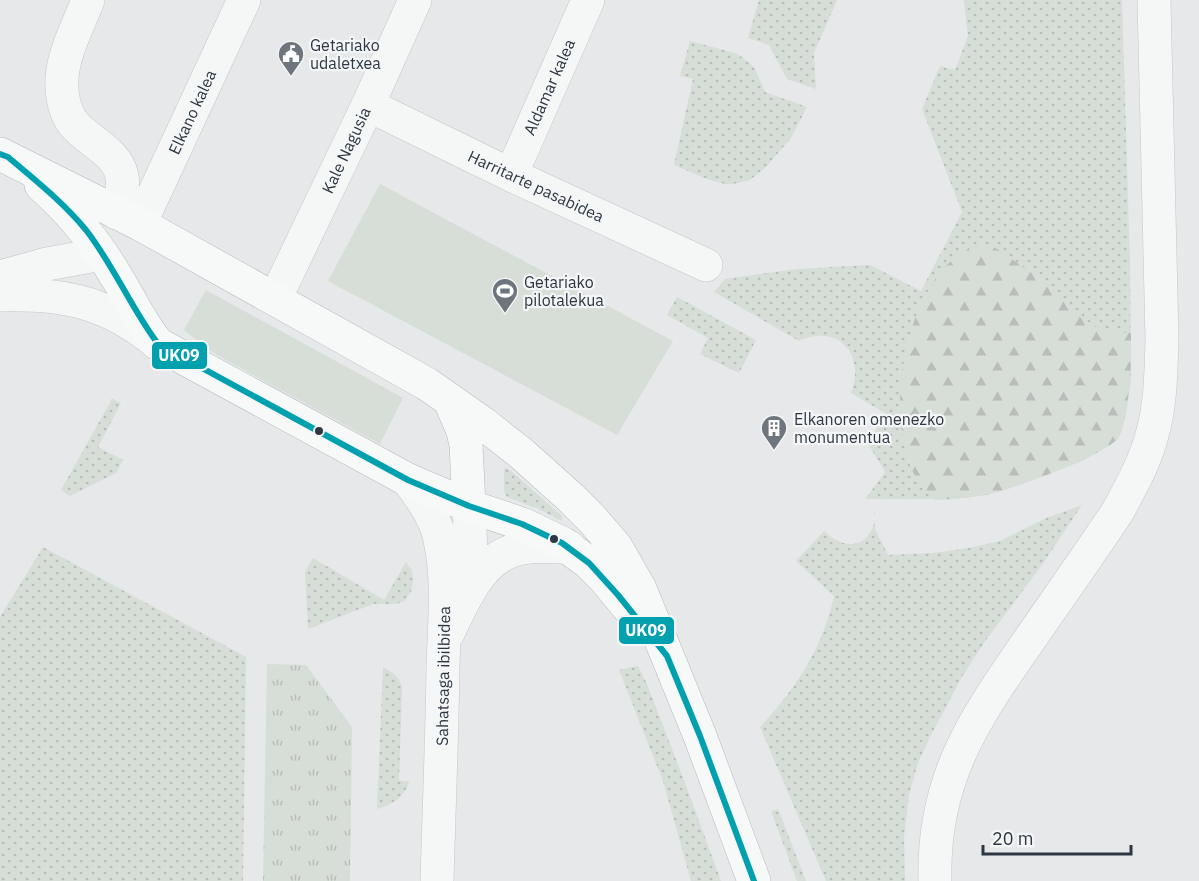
<svg xmlns="http://www.w3.org/2000/svg" width="1199" height="881" font-family="'IBM Plex Sans',sans-serif">
  <defs>
    <pattern id="grass-dots" width="8" height="8" patternUnits="userSpaceOnUse" patternTransform="scale(1.5)"><rect width="8" height="8" fill="#d7ddd7"/><path d="M2 2h.1M6 6h.1" fill="none" stroke="#b9beba" stroke-width="1.8" stroke-linecap="round"/></pattern>
    <pattern id="forest-firs" width="22" height="20" patternUnits="userSpaceOnUse" patternTransform="scale(1.5)"><rect width="22" height="20" fill="#d7ddd7"/><path d="M5 1l3.5 6h-7zM16 11l3.5 6h-7z" fill="#b9beba"/></pattern>
    <pattern id="park-tufts" width="24" height="20" patternUnits="userSpaceOnUse" patternTransform="scale(1.5)"><rect width="24" height="20" fill="#d7ddd7"/><path d="M3 7l-1-3M5 7V3M7 7l1-3M15 17l-1-3M17 17v-4M19 17l1-3" fill="none" stroke="#b9beba"/></pattern>
  </defs>
  <rect width="100%" height="100%" fill="#e6e8ea"/>
  <path fill="url(#grass-dots)" d="M759,0H837L814,53L816,89L787,79L769,45L748,38Z
    M964,0H1122L1130,264L1131,373L1130,387L1126,414L1118,439L1101,450L1080,462L1000,491L986,495L951,499H867L875,512V529L888,555L933,553L969,548L1000,541L1044,519L1082,505L1044,562L986,640L963,675L931,735L918,763L909,795L904,837L905,881H826L760,727C796,689 823,647 834,596L796,561L824,531C831,537 839,543 849,544C864,546 876,529 875,515C874,509 870,503 866,498L885,472L868,444L885,413L851,393C866,355 838,323 799,341L714,292L725,279L797,269L870,265L921,291L962,212L922,109L940,66L955,70L968,36Z
    M690,41L738,54L754,67L765,92L807,107L791,138L765,168L750,180L733,184H725L707,179L674,165L693,79L680,76Z
    M677,297L756,340L739,373L700,354L708,338L667,315Z
    M112,399L121,403L98,447L123,460L116,473L70,496L61,490Z
    M506,468L510,470L562,516V520H559L539,509L507,497L504,491V469Z
    M43,547L246,657L243,881H0V617Z
    M313,558L384,600L406,562L412,571L413,581L411,592L404,601L396,604H373L308,629L305,572Z
    M638,666L647,684L688,791L721,881H691L663,781L619,670Z
    M383,667C392,672 400,677 402,688L399,781H409C405,797 392,805 377,809Z
    M778,809L806,881H797L771,811Z"/>
  <path fill="url(#forest-firs)" d="M980,244L991,246L999,250C1017,263 1035,275 1052,289C1068,302 1079,320 1099,328C1109,332 1120,332 1131,333C1131,361 1131,388 1125,415C1124,422 1123,431 1119,437C1107,455 1013,489 989,494C972,498 953,499 935,500C928,492 919,484 914,474C882,413 906,267 980,244Z"/>
  <path fill="url(#park-tufts)" d="M267,664L306,665L352,727L350,881H263Z"/>
  <path fill="#d7ddd7" d="M380,184L673,341L617,435L328,281Z
    M206,290L403,398L380,444L233,364L207,349L184,330Z"/>
  <g fill="none" stroke-linecap="round" stroke-linejoin="round">
    <g stroke="#c4c6c8" stroke-width="34">
      <path id="minor" d="M88,0C79,24 63,53 62,79C61,93 64,111 73,123C87,141 117,151 122,176C124,188 120,201 117,213
        M368,105L511,175L706,265
        M511,175L588,0
        M140,224L244,0
        M275,299L368,105L415,0
        M408,480C421,498 436,517 440,540C449,581 444,625 443,667C442,738 439,810 437,881
        M460,593L471,552L469,506
        M448,633C465,599 480,556 522,548C537,545 554,547 569,547
        M935,881C932,777 976,717 1032,636C1061,594 1090,553 1118,511C1131,487 1145,462 1152,435C1161,404 1161,371 1162,339L1154,0"/>
    </g>
    <g stroke="#c4c6c8" stroke-width="34">
      <path id="tertiary" d="M0,277L47,264L102,254
        M0,295C63,293 108,302 157,343"/>
    </g>
    <g stroke="#b8bbbe" stroke-width="34">
      <path id="trunk" d="M0,154L140,224L427,384L484,424L522,454L571,498L592,519L616,547L640,589L700,736L754,881
        M41,185C73,213 98,245 119,281C132,303 142,325 158,344L408,480L469,506L522,524L562,543L589,563L603,577L642,624
        M450,401L463,431L466,445L469,506"/>
    </g>
    <use href="#minor" stroke="#f5f6f6" stroke-width="33"/>
    <use href="#tertiary" stroke="#f5f6f6" stroke-width="33"/>
    <use href="#trunk" stroke="#f7f8f8" stroke-width="33"/>
    <g stroke="#f4f6f8" stroke-width="10">
      <path id="bus-1" d="M0,154L8,157C35,180 63,202 86,230C114,266 131,308 158,344L408,480L469,506L522,524L562,543L589,563L618,595L667,656L700,736L754,881"/>
    </g>
    <use href="#bus-1" stroke="#00a0ae" stroke-width="6"/>
  </g>
  <defs>
    <g id="civic-pin" transform="scale(1.35)"><path d="M0 17L-7.5 6A9.5 9.5 0 1 1 7.5 6Z" fill="#6e757c" stroke="#f4f6f8"/><path d="M-.6-6.5H3V-4.5H.6V-3L4-1V1h2V6H-6V1h2V-1L-.6-3ZM-1.2 2.5V6h2.4V2.5Z" fill="#fff"/></g>
    <g id="stadium-pin" transform="scale(1.35)"><path d="M0 17L-7.5 6A9.5 9.5 0 1 1 7.5 6Z" fill="#6e757c" stroke="#f4f6f8"/><path d="M0-5a6.5 5 0 1 0 0 10a6.5 5 0 1 0 0-10ZM-3.5-1.8h7v3.6h-7Z" fill="#fff"/></g>
    <g id="building-pin" transform="scale(1.35)"><path d="M0 17L-7.5 6A9.5 9.5 0 1 1 7.5 6Z" fill="#6e757c" stroke="#f4f6f8"/><path d="M-4-6H4V6H1V3H-1V6H-4ZM-2.5-4.3h1.7v1.8h-1.7ZM.8-4.3h1.7v1.8H.8ZM-2.5-1h1.7V.8h-1.7ZM.8-1h1.7V.8H.8Z" fill="#fff"/></g>
  </defs>
  <g fill-rule="evenodd">
    <use href="#civic-pin" x="291" y="54"/>
    <use href="#stadium-pin" x="505" y="291"/>
    <use href="#building-pin" x="774" y="428"/>
  </g>
  <g fill="#2e3741" stroke="#f4f6f8" stroke-width="2">
    <circle cx="319" cy="431" r="5"/>
    <circle cx="554" cy="539" r="5"/>
  </g>
  <g text-anchor="middle" stroke-width="4.5" stroke-linejoin="round" paint-order="stroke">
    <g font-size="16" fill="#2e3741" stroke="#f4f6f8" text-anchor="start">
      <text x="310" y="51">Getariako<tspan x="310" dy="18">udaletxea</tspan></text>
      <text x="524" y="288">Getariako<tspan x="524" dy="18">pilotalekua</tspan></text>
      <text x="794" y="425">Elkanoren omenezko<tspan x="794" dy="18">monumentua</tspan></text>
    </g>
    <g font-size="16" fill="#2e3741" stroke="#f4f6f8">
      <text transform="translate(549 87) rotate(-66)" y="6">Aldamar kalea</text>
      <text transform="translate(192 112) rotate(-65)" y="6">Elkano kalea</text>
      <text transform="translate(346 150) rotate(-65)" y="6">Kale Nagusia</text>
      <text transform="translate(536 186) rotate(25)" y="6">Harritarte pasabidea</text>
      <text transform="translate(443 676) rotate(-89)" y="6">Sahatsaga ibilbidea</text>
    </g>
  </g>
  <g stroke="#f4f6f8" stroke-width="2">
    <rect x="151" y="341" width="57" height="29" rx="6" fill="#00a0ae"/>
    <rect x="618" y="616" width="57" height="29" rx="6" fill="#00a0ae"/>
  </g>
  <g font-size="16" text-anchor="middle" font-weight="bold" fill="#fff">
    <text x="179" y="361">UK09</text>
    <text x="646" y="636">UK09</text>
  </g>
  <path d="M983 845v9h148v-9" fill="none" stroke="#2e3741" stroke-width="3"/>
  <text x="992" y="845" font-size="18" fill="#2e3741" stroke="#f4f6f8" stroke-width="4.5" paint-order="stroke">20 m</text>
</svg>
